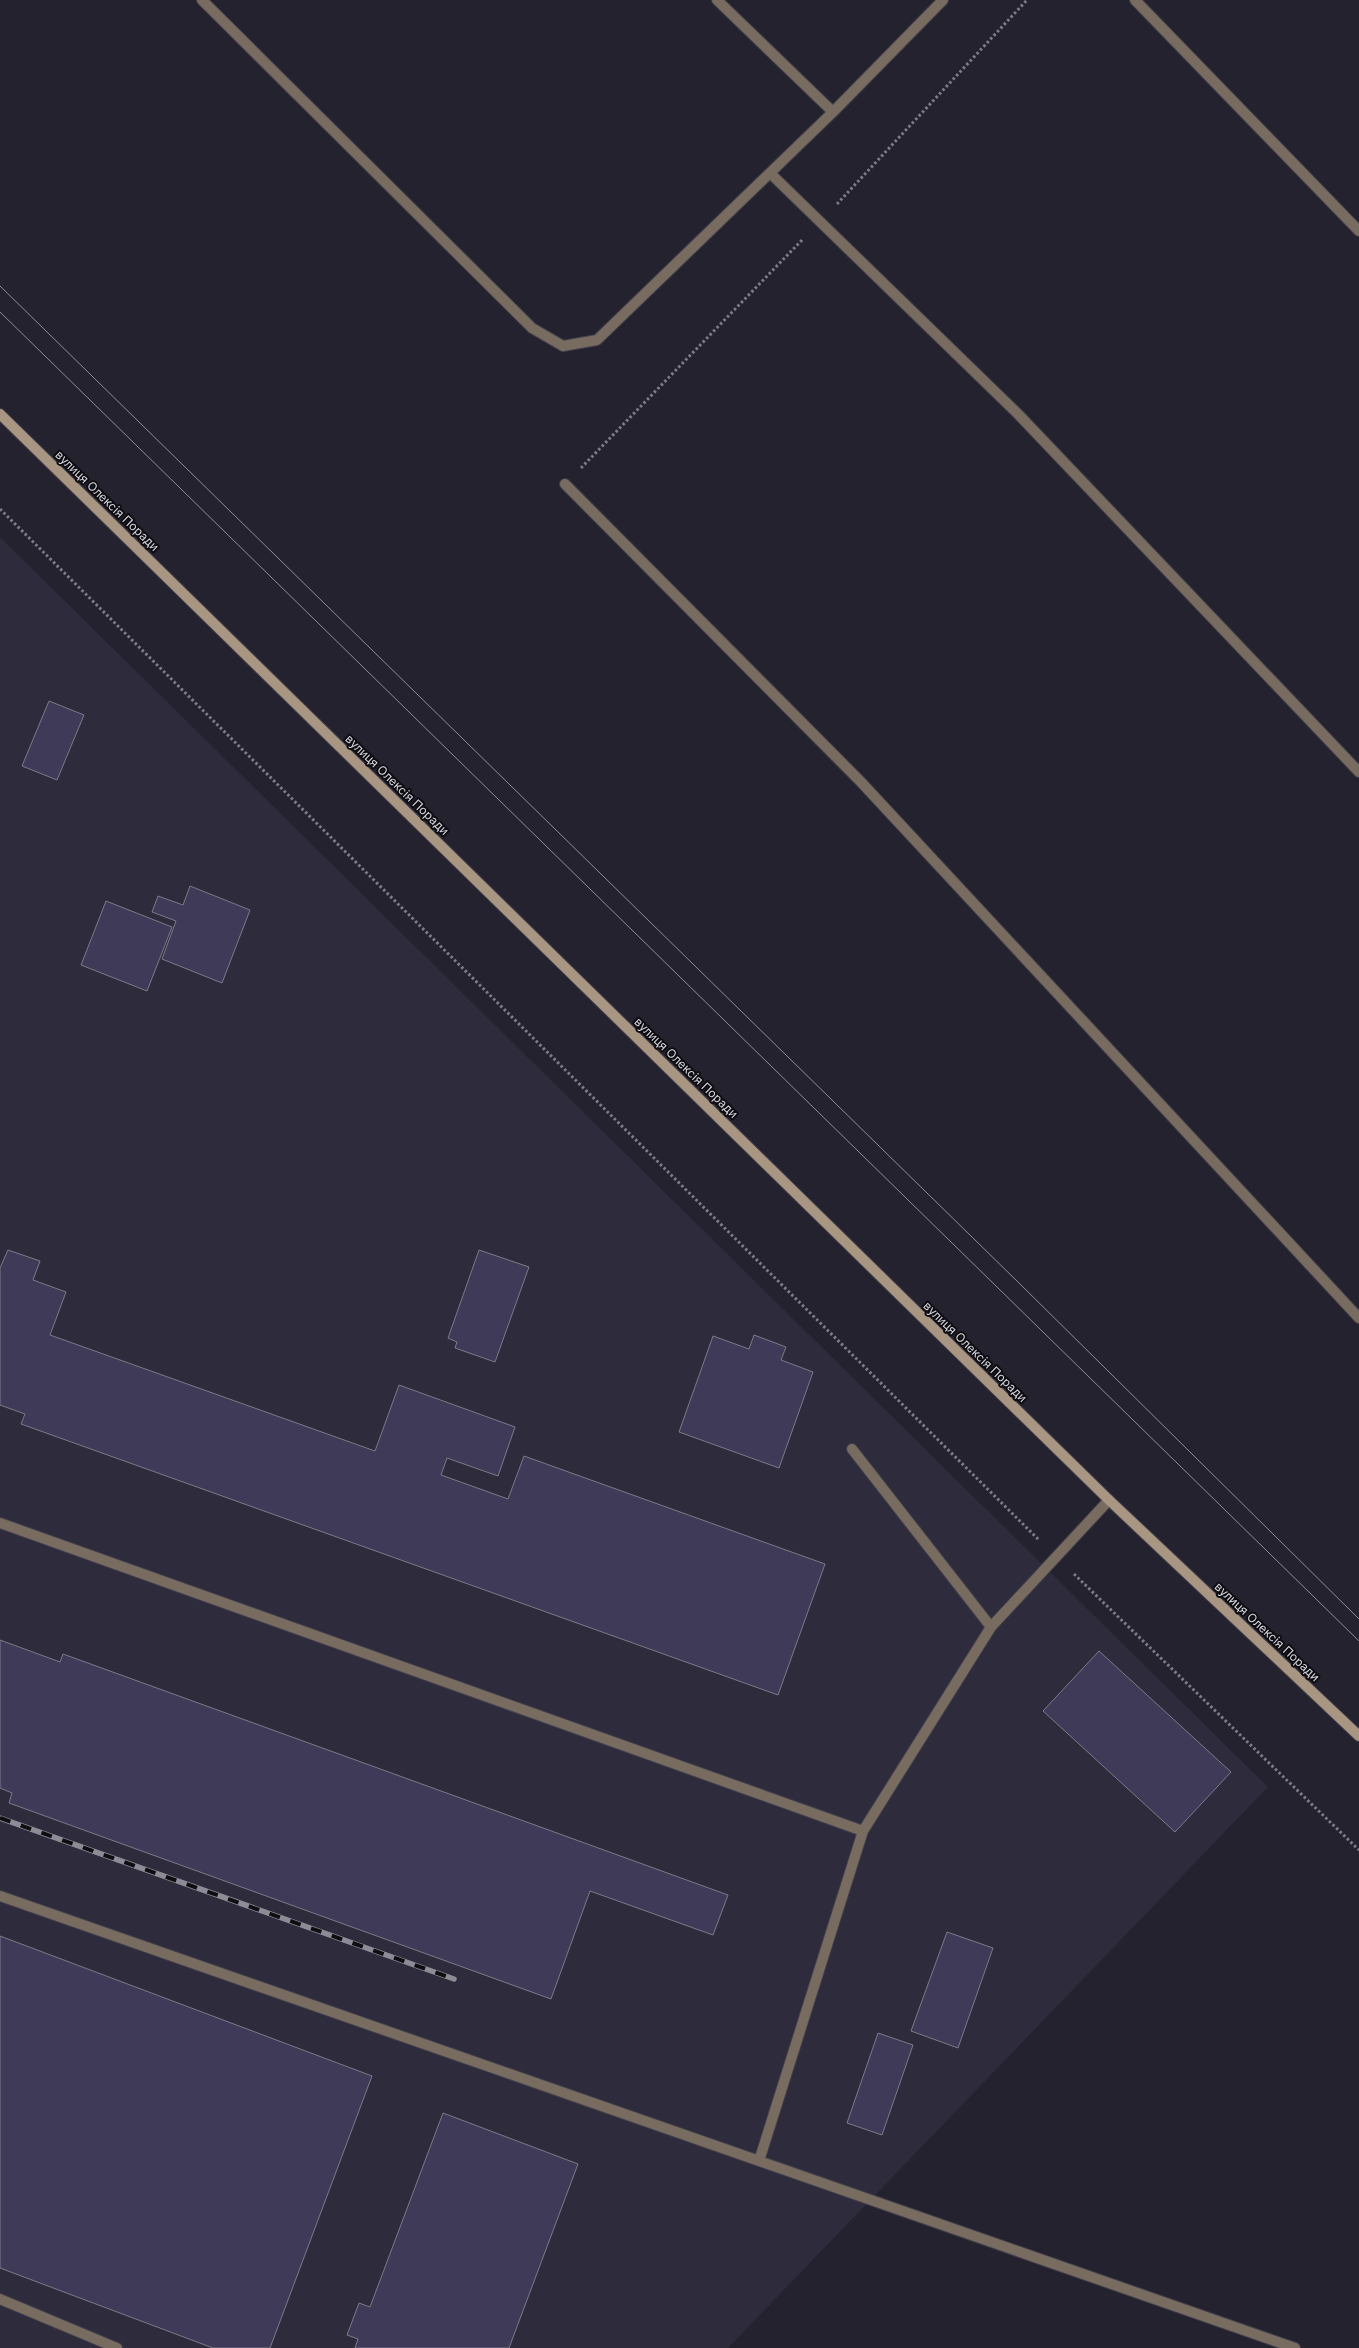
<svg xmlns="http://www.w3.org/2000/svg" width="1359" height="2348" font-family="Inter,sans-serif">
  <rect width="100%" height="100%" fill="#24222e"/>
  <path fill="#2d2b3c" d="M0,537L1268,1787L728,2348H0Z"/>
  <path fill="#3e3a58" stroke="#7d7b89" d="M49,701L84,715L57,780L22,766Z
    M190,886L250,910L222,983L162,959L176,921L152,912L158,896L183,905Z
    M106,901L172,927L147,991L81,965Z
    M8,1250L40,1261L33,1280L66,1292L50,1335L375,1451L399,1385L515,1427L498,1476L447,1458L441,1475L508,1499L524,1456L825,1564L778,1695L21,1424L25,1414L0,1405V1268Z
    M479,1250L529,1267L495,1362L455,1348L457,1342L448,1338Z
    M754,1335L786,1347L781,1360L813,1372L779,1468L679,1432L713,1336L749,1349Z
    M0,1640L60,1662L63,1654L728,1895L713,1935L590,1891L551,1999L9,1803L12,1793L0,1788Z
    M1099,1651L1231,1772L1175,1832L1043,1711Z
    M947,1932L993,1948L958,2048L911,2031Z
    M0,1936L372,2076L270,2348H213L0,2268Z
    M878,2033L913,2045L882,2135L847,2123Z
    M443,2113L578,2164L509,2348H355L358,2339L347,2335L359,2303L370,2307Z"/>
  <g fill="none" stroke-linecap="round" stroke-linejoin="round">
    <g stroke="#413f4a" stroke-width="12">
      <path id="service" d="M202,0L532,328L563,346L597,340L833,112L943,0
        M717,0L833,112
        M1135,0L1359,231
        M770,173L1018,414L1359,772
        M565,484L861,782L1359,1318
        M852,1449L991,1627
        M0,1523L863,1831
        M0,1896L1295,2348
        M759,2161L863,1831L991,1627L1109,1500
        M0,2299L117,2348"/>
    </g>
    <g stroke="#413f4a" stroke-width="12">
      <path id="secondary" d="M0,414L1109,1500L1359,1736"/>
    </g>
    <path stroke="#7e7d87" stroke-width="3" stroke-dasharray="2.5 2.5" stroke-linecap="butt" d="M837,204L1027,0
      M581,468L803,239
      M0,509L1039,1540
      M1074,1574L1359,1850"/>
    <use href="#service" stroke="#786c61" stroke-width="10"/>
    <use href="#secondary" stroke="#a89582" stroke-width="10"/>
    <path stroke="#8d8c96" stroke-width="1" d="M0,286L1019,1283L1359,1619
      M0,312L1359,1641"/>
    <g stroke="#8d8c96" stroke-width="5.5">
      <path id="rail" d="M0,1818L454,1979"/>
    </g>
    <use href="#rail" stroke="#0d0d12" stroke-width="4" stroke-dasharray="11" stroke-linecap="butt"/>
  </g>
  <g text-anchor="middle" stroke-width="4" stroke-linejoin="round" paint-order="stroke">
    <g font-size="12" fill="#d8d7df" stroke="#0d0d12">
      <text transform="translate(107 501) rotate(44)" y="4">вулиця Олексія Поради</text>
      <text transform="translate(397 785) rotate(44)" y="4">вулиця Олексія Поради</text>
      <text transform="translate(686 1068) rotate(44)" y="4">вулиця Олексія Поради</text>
      <text transform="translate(975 1352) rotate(44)" y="4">вулиця Олексія Поради</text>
      <text transform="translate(1267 1632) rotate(43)" y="4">вулиця Олексія Поради</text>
    </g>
  </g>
</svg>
